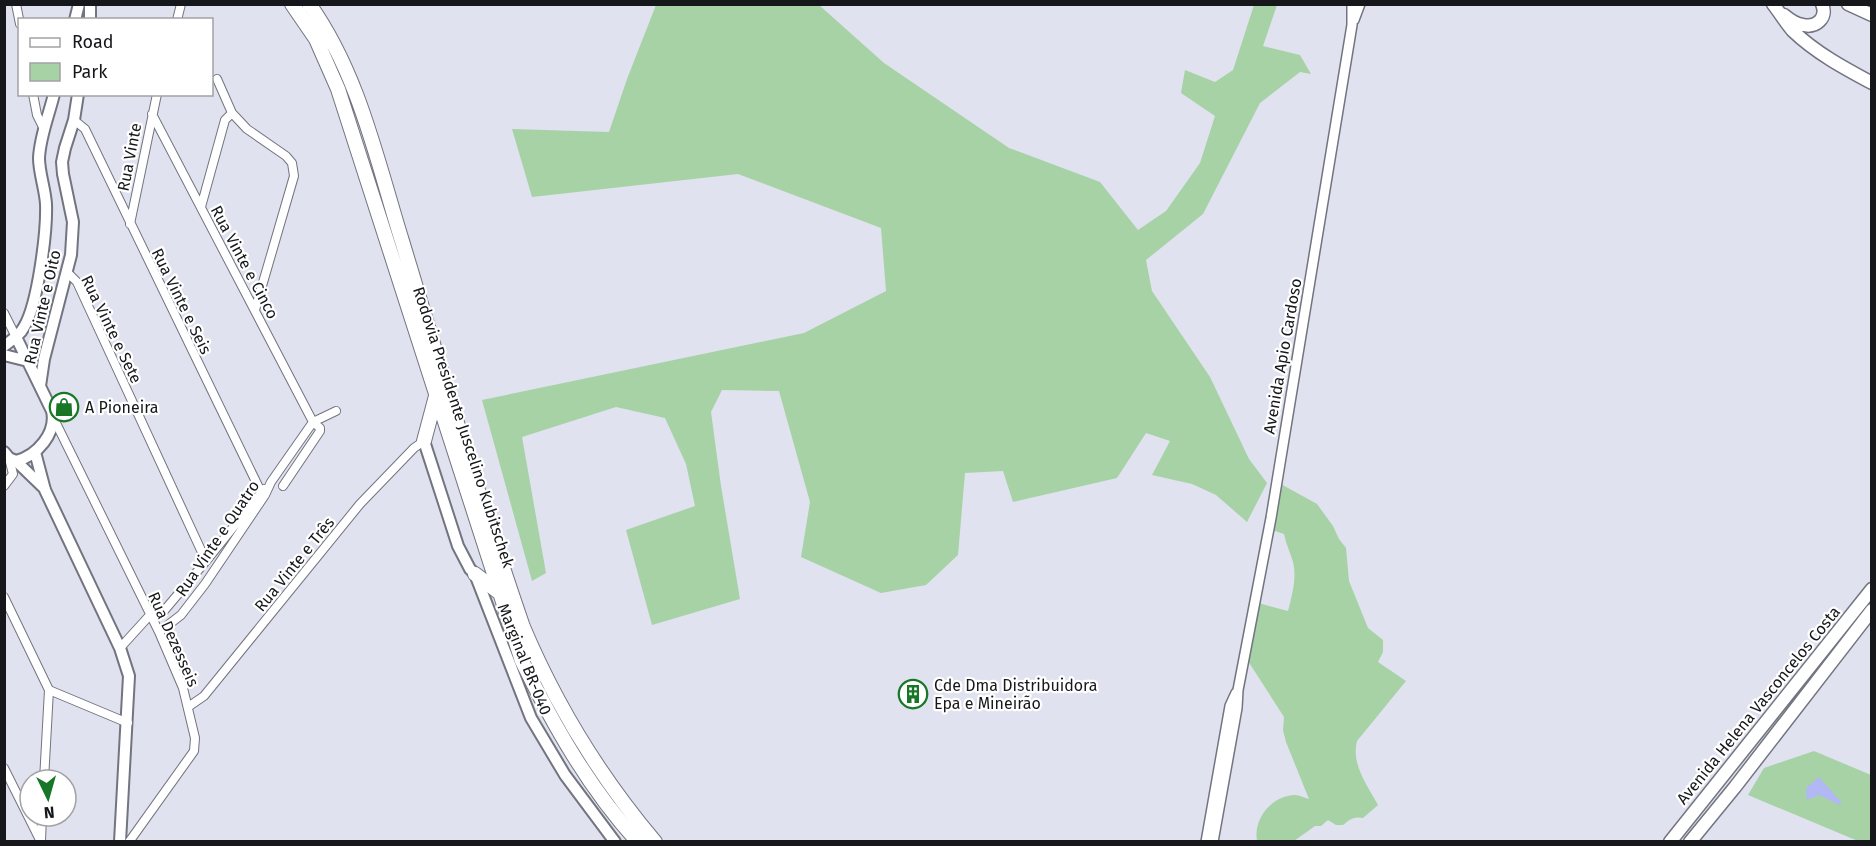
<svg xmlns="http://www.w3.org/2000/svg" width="1876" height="846" font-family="'Fira Sans',sans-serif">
  <rect width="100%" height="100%" fill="#e0e2ef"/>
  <path fill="#a6d2a6" d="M656,5H819L884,63L1009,148L1100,182L1138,230L1166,211L1200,163L1215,116L1181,93L1185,70L1215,82L1233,70L1254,5H1277L1263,46L1300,55L1311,74L1300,72L1260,103L1203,214L1146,260L1152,291L1210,377L1249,459L1267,483L1247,522L1216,495L1192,484L1152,475L1170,441L1146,433L1117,478L1013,502L1003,471L965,473L958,555L926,585L881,593L801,557L810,502L779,391L722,390L711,412L721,486L740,599L652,625L626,530L695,506L686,464L665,418L616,407L522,437L546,573L532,581L482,400L804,333L886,291L881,228L738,174L532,197L512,129L609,132L627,79Z
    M1279,483L1317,504L1333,526L1339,539L1346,548L1349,581L1368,628L1383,640V652L1378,662L1406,681L1357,741C1351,764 1367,785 1378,805L1363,818C1354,816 1350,819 1343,825H1336L1328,820L1321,826H1315L1294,841H1257C1253,819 1271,796 1295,795C1299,795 1305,798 1309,799L1286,742L1283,730L1284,717L1248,661L1258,603L1288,611C1292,595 1297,578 1293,562C1290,552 1286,544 1284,534L1272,530Z
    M1814,751L1871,775V841H1858L1748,795L1764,768Z"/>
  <path fill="#b1b8f3" d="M1819,777L1842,803L1840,805L1819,795L1807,800L1806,788Z"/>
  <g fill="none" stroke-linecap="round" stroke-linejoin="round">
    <g stroke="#72747f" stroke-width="10">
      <path id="minor" d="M16,4L20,24
        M177,20L181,4
        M217,79L232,113L247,129L286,156L292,163L294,176L255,310
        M33,94L37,115L44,129
        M152,114L313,422L320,428V431L283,486
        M74,120L85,129L261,492L265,495
        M201,207L225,120L232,113
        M130,224L157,94
        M68,273L77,282L206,561
        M4,313L16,337
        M53,417L159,632L183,688L195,738L194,751L129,842
        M4,486L13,474L9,458
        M4,597L49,690L44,780
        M159,632L181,615L205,584L265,495L271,482L313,422L336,411
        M120,648L150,615L163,612L206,561L264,489
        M49,690L128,723
        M188,707L204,696L360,504L414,448L424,441
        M4,768L41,842
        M41,841L42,816"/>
    </g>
    <g stroke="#72747f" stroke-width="12">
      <path id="tertiary" d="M1354,20L1360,4
        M1206,842L1230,706L1236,693
        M1213,842L1237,708L1238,690L1271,518L1352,25V4"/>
    </g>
    <g stroke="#72747f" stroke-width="14">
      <path id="secondary" d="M75,20L79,4
        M90,20V4
        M16,337L52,411C57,433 37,456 16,461
        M4,346C12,340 20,335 24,327C38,304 47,231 46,204C45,188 39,173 39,158C40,136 49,115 54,94
        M4,355L28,361
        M40,386L44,359L71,255L73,222L63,174L62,162L65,148L74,120L78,94
        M424,441L458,546L470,569L475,574L531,718L565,775L615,842
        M4,452L9,458L16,461L45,489
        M35,452L45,490L120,648L129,676L120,842"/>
    </g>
    <g stroke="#72747f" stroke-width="15">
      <path id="trunk" d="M1773,4C1780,13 1786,23 1793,31C1816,53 1844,68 1872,83
        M1848,4L1872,15
        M1784,15C1790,20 1795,24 1803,25C1816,28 1828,18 1822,4
        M1670,842L1872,589
        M1690,842L1735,787L1872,610"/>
    </g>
    <g stroke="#72747f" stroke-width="16">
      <path id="motorway" d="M292,4L316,39L338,89L522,661C554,726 589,788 638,842
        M309,4C359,74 377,161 402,241C441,370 479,500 523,627C556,705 600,777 655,842
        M424,441L436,396
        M475,574L501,594"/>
    </g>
    <use href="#minor" stroke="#fff" stroke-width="8"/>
    <use href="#tertiary" stroke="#fff" stroke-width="9"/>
    <use href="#secondary" stroke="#fff" stroke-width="10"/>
    <use href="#trunk" stroke="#fff" stroke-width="12"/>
    <use href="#motorway" stroke="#fff" stroke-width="14"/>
  </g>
  <defs>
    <g id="shop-ring" transform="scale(1.5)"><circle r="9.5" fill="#fff" stroke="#187726" stroke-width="1.5"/><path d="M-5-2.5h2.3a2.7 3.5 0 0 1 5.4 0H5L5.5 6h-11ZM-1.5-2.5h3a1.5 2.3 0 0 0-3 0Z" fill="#187726"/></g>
    <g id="building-ring" transform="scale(1.5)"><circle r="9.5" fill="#fff" stroke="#187726" stroke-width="1.5"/><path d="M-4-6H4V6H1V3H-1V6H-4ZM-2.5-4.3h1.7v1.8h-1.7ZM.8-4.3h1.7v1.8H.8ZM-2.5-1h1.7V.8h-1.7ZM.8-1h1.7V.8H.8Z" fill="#187726"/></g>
  </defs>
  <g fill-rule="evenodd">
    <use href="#shop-ring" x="64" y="407"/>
    <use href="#building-ring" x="913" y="694"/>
  </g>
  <g text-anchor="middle" stroke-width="4.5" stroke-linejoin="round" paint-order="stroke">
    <g font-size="16" fill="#16171b" stroke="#fff">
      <text transform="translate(129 157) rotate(-79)" y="6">Rua Vinte</text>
      <text transform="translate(245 262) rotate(62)" y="6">Rua Vinte e Cinco</text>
      <text transform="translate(182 301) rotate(64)" y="6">Rua Vinte e Seis</text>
      <text transform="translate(42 307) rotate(-77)" y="6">Rua Vinte e Oito</text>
      <text transform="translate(112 329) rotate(64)" y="6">Rua Vinte e Sete</text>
      <text transform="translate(1282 356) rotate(-80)" y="6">Avenida Apio Cardoso</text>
      <text transform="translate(464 427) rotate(72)" y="6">Rodovia Presidente Juscelino Kubitschek</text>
      <text transform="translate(217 538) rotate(-56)" y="6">Rua Vinte e Quatro</text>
      <text transform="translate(294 564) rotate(-51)" y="6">Rua Vinte e Três</text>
      <text transform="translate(174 639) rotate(66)" y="6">Rua Dezesseis</text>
      <text transform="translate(525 659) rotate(68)" y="6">Marginal BR-040</text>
      <text transform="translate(1758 705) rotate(-51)" y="6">Avenida Helena Vasconcelos Costa</text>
    </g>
    <g font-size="16" fill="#16171b" stroke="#fff" text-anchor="start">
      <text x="85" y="413">A Pioneira</text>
      <text x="934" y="691">Cde Dma Distribuidora<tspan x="934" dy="18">Epa e Mineirão</tspan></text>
    </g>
  </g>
  <rect width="1876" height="846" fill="none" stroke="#16171b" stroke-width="12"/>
  <rect x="18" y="18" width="195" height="78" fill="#ffffff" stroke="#a2a2a4" stroke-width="1.5"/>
  <rect x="30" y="38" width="30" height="9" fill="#ffffff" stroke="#a2a2a4" stroke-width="1.5"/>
  <text x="72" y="48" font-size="18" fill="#16171b">Road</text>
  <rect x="30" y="63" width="30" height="18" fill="#a6d2a6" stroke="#a2a2a4" stroke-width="1.5"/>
  <text x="72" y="78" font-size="18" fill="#16171b">Park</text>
  <g transform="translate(48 798) rotate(175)"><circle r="28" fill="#ffffff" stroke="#a2a2a4" stroke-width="1.5"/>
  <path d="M0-4.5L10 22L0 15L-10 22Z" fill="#187726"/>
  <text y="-9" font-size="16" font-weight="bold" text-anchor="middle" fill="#16171b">N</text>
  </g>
</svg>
